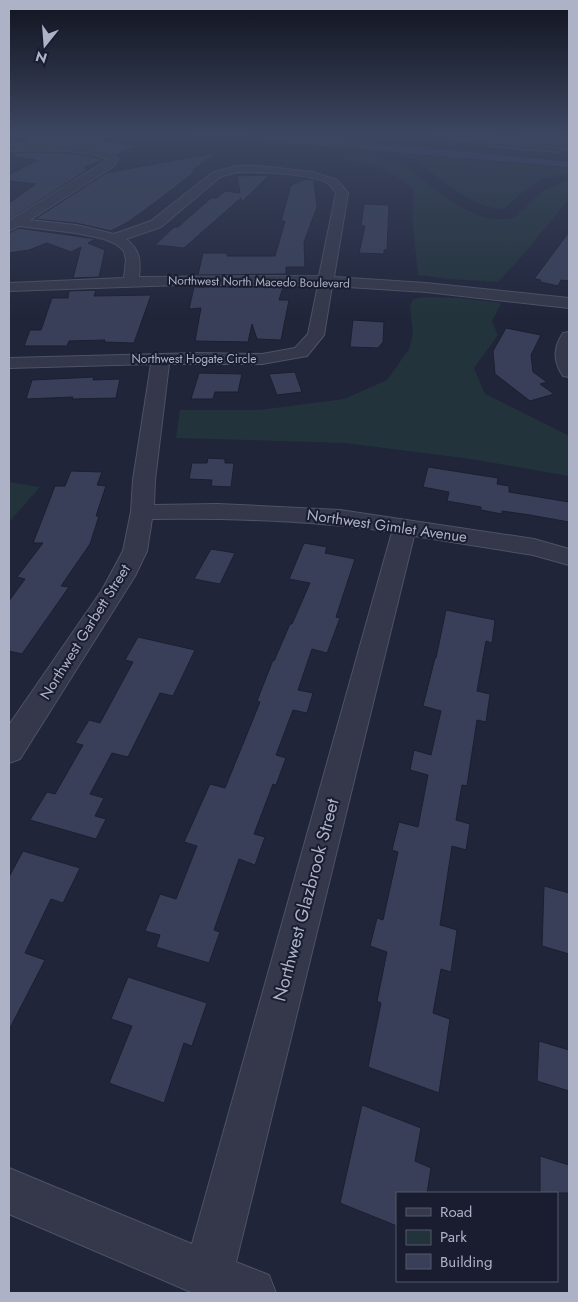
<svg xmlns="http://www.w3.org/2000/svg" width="578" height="1302" font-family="Jost,sans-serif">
  <rect width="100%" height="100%" fill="#20253a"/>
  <path fill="#22333b" d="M411,155L569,168V174L544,178L519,195L504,209C471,209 436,175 411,155Z
    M337,156C358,158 382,156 402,164C409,167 417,175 423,180C447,199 481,227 515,217L543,191L569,179V199L522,256L498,282L449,279L418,275L413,227V188C389,169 366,162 336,157Z
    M425,297L460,298L501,303L492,321L498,335L474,368L485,394L569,436V476L471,459L345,443L176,438L180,410H259L344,399L387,380L409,349L413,334L410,306L413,299Z
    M9,482L40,487L9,522Z"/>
  <path fill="#313a60" d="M195,135C320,135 445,150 569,162V167Z"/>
  <path fill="#393f58" stroke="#1b1f31" d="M504,135H561L560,140Z
    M61,136L99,140L137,146L116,155L91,146L24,142L28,137Z
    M486,144L559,150V154L486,148Z
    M45,152L87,155L103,160L85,167L86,171L9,220V203L36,184L9,181V175L37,160L11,156L15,153Z
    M215,153L192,171H196L157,201L128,222L111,231L76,223L35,219L106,173Z
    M269,175L242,202L241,198L184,248L155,245L174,227H178L211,198H217L225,191L240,193L237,176Z
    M306,179L314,180L317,207L304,242L305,267H286V274L198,275L203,253H227V256H275L285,221H281L291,185Z
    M364,204L389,205L387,250H384V254L359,253L365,226H361Z
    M19,228L96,239L88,243L105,250L99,277L73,278L81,247L71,252L47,243L29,250L9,253V233Z
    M569,232V281L561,280L558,286L540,282L541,280L534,279Z
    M194,287H283L279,300H289L281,340L257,339L252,324L248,342L195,341L201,308L189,309Z
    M96,290L94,296L151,295L134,343L104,342L105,340L69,341L67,346H24L30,330H41L52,298H68L69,291Z
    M353,320L384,322L383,342L378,348L350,347Z
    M506,328L541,335L531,355L533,372L547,382L540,384L554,394L530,401L495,374L493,351Z
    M295,372L302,392L277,395L269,374Z
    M199,373L242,374L238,392H215L213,399H191Z
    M94,377L93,380L120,379L116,398L72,399L73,397L26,399L32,380Z
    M208,458L225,459V463H234L231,487L211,486L212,480L189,479L192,463H207Z
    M428,467L498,478L497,484L509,486V492L569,502V522L530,515L502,511V514L481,510V507L447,501L449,492L423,487Z
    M71,471L102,472L97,485L106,486L96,516H99L90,544L61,586L69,587L22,654L9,651V601L25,579L17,577L43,543H33L55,486H65Z
    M304,543L327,547L325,553L355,559L336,617L340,618L327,653L312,649L298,690L313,693L307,713L293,710L276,755L286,758L276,785L273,784L254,834L265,837L255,865L239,859L214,930L220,932L209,963L156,947L160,935L145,931L160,894L176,899L197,846L184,842L210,784L225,788L260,702L257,701L273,660L274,661L290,624H292L310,583L289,579Z
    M211,549L235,553L220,584L194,579Z
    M446,610L495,620L492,643L486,641L477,691L490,694L486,722L477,720L467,786L462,785L456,820L470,824L466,850L452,846L440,925L457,930L451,972L441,969L433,1013L450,1019L439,1093L368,1067L381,1003L377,1001L387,952L370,946L377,918L383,920L398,852L392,850L399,822L418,827L428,775L410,770L414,750L431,755L441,711L423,706L435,658H436Z
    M138,637L195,650L173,696L160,693L128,757L112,753L90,794L104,798L95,816L106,819L96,839L30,820L47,792L55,794L83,745L75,743L89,720L100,723L133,662L125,660Z
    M23,851L80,868L63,903L51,899L25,953L45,960L9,1030V877Z
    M544,886L569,893V954L542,946Z
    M128,977L207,1003L192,1046L184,1043L164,1103L109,1083L132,1026L111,1019Z
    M539,1041L569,1050V1091L537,1081Z
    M362,1105L421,1128L415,1161L431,1168L427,1193H397V1226L340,1203Z
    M540,1156L569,1165V1193H540Z"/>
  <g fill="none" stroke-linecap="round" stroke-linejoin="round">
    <g stroke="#4e5265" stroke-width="2">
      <path id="minor" d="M433,135H478L569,143V149L438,138Z
        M33,143C54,145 104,144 118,159L114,166L30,220L76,225L114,234L151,221L212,173L236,166H259L312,172L337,180L348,193L334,277L426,283L569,298V308L426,292L332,286L324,335L307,356L262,364H169L155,480L154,505L218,504L340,510L534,539L569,549V565L533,555L414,536L236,1262L269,1275L276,1293H193L9,1214V1168L192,1244L392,532C312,520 232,518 152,519L147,551L135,576L20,759L9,763V725L102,590L123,551L131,512L133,480L151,364L9,368V358L198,353L262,354L295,348L308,334L318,285H180L9,291V283L124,278L126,260L124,251L116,244L104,239L76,233L19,226L9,231V222L12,219L107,160C89,148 31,150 9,151V145ZM237,172C257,172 312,173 329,184C331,186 334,191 336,193L319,276L139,277C141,260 140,250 126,239L161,227L220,177Z
        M569,332V377L563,376C553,361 553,348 563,333Z"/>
    </g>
    <use href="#minor" fill="#34384a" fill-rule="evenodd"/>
  </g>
  <linearGradient id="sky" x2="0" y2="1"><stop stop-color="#121420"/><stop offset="0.42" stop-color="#3c4660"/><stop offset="1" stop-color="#3c4660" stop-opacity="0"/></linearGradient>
  <rect width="578" height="318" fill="url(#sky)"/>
  <g text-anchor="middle" stroke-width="4" stroke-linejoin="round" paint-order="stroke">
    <g font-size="12" fill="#aeb2c7" stroke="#191d2f">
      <text transform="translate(259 282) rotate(1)" y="4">Northwest North Macedo Boulevard</text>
      <text x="194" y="363">Northwest Hogate Circle</text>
    </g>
    <g font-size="15" fill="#aeb2c7" stroke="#191d2f">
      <text transform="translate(387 526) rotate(8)" y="5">Northwest Gimlet Avenue</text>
      <text transform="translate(85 632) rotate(-58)" y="5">Northwest Garbett Street</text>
    </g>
    <g font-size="18" fill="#aeb2c7" stroke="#191d2f">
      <text transform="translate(306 900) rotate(-75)" y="6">Northwest Glazbrook Street</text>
    </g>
  </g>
  <rect width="578" height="1302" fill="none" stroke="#aeb2c7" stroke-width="20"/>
  <rect x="396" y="1192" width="162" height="90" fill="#191d2f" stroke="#55596c"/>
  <rect x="406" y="1208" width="25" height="8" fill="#34384a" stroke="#55596c"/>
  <text x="440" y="1217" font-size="15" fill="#aeb2c7">Road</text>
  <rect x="406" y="1230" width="25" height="15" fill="#22333b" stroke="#55596c"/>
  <text x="440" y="1242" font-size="15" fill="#aeb2c7">Park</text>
  <rect x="406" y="1254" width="25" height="15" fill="#393f58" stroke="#55596c"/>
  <text x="440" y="1267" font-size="15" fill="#aeb2c7">Building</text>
  <g transform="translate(45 45) rotate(197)" stroke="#191d2f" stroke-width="4" paint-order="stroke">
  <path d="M0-4L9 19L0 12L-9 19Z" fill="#aeb2c7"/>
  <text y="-8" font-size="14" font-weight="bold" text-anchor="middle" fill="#aeb2c7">N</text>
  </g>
</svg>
